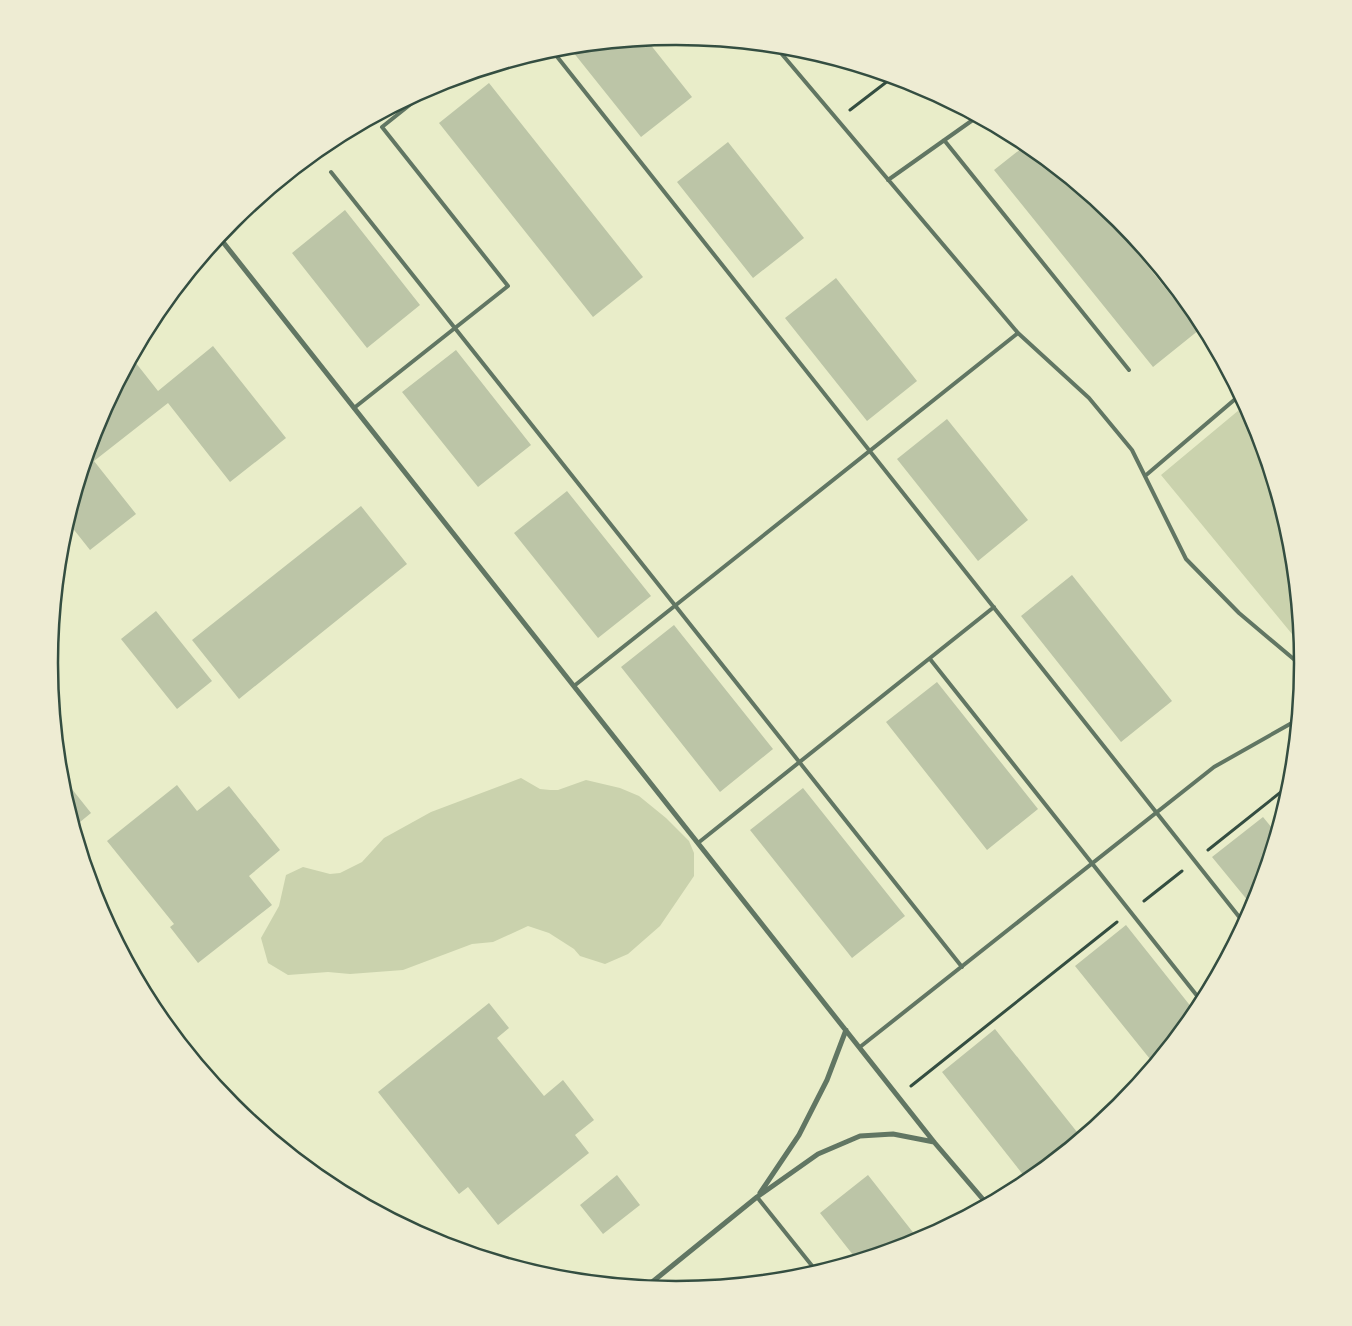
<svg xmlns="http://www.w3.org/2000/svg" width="1352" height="1326" font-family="'Open Sans',sans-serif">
  <rect width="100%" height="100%" fill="#e9edc9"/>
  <path fill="#cad2ad" d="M1245,405L1255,423L1291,541L1301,645L1161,475Z
    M521,778L540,789L550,790H558L586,780L620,788L639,796L666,818L689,841L694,853V876L660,926L628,954L605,964L580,956L574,949L549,933L528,926L493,942L472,944L403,970L350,974L328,972L288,975L268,963L261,938L279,906L286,875L303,867L330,874L340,873L362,862L384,838L431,812Z"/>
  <path fill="#bcc5a7" d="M646,39L692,97L641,137L569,47Z
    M489,83L643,277L593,317L439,123Z
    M728,142L804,238L753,278L677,182Z
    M1027,144L1093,198L1199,330L1153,367L994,170Z
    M345,210L420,305L367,348L292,253Z
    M836,278L917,381L867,421L785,318Z
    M213,346L286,438L230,482L168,403L94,461L136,514L90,550L67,521L97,423L132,358L158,391Z
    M456,350L531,445L478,487L402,392Z
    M947,419L1028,520L978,561L897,459Z
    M567,491L651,596L598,638L514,533Z
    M361,506L407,564L239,699L192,640Z
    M1072,575L1172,701L1121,742L1021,616Z
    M156,611L212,681L177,709L121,639Z
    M674,625L773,749L720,792L621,667Z
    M937,682L1038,809L987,850L886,722Z
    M60,774L91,813L74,827L61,785Z
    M177,785L197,811L229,786L280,850L249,876L272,905L198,963L170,927L174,924L107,841Z
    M803,788L905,916L852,958L750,830Z
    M1263,817L1276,833L1253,907L1212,857Z
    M1126,925L1196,1013L1154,1064L1075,966Z
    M489,1003L509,1028L497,1038L544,1096L563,1080L594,1120L575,1135L589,1153L498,1225L468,1187L459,1194L378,1092Z
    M995,1029L1081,1137L1028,1181L942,1072Z
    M617,1175L640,1205L603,1234L580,1205Z
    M868,1175L919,1240L857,1260L820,1213Z"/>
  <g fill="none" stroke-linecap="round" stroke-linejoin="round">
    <path stroke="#344e41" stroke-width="3" d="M850,110L893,77
      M1208,850L1291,784
      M1144,901L1182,871
      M911,1086L1117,922"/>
    <path stroke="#617663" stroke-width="4" d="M775,46L1018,333L1089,398L1132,450L1186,559L1239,613L1302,666
      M551,49L1244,923
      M944,140L1129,370
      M331,172L962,967
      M888,180L977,117
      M354,408L508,286L382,127L436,84
      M1145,476L1240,395
      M930,659L1202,1002
      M574,686L1018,333
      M698,843L994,607
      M860,1047L1214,767L1290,724L1297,722
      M757,1197L817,1272"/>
    <path stroke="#617663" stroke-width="5" d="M219,237L934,1142L987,1204
      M760,1193L799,1135L827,1080L846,1030
      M646,1287L757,1197L818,1154L860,1136L893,1134L934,1142"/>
  </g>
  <path d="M0 0H1352V1326H0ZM58 663a618 618 0 1 1 1236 0a618 618 0 1 1-1236 0Z" fill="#eeecd3" fill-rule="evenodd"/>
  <path fill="none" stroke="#344e41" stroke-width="2.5" d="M58 663a618 618 0 1 1 1236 0a618 618 0 1 1-1236 0Z"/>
</svg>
